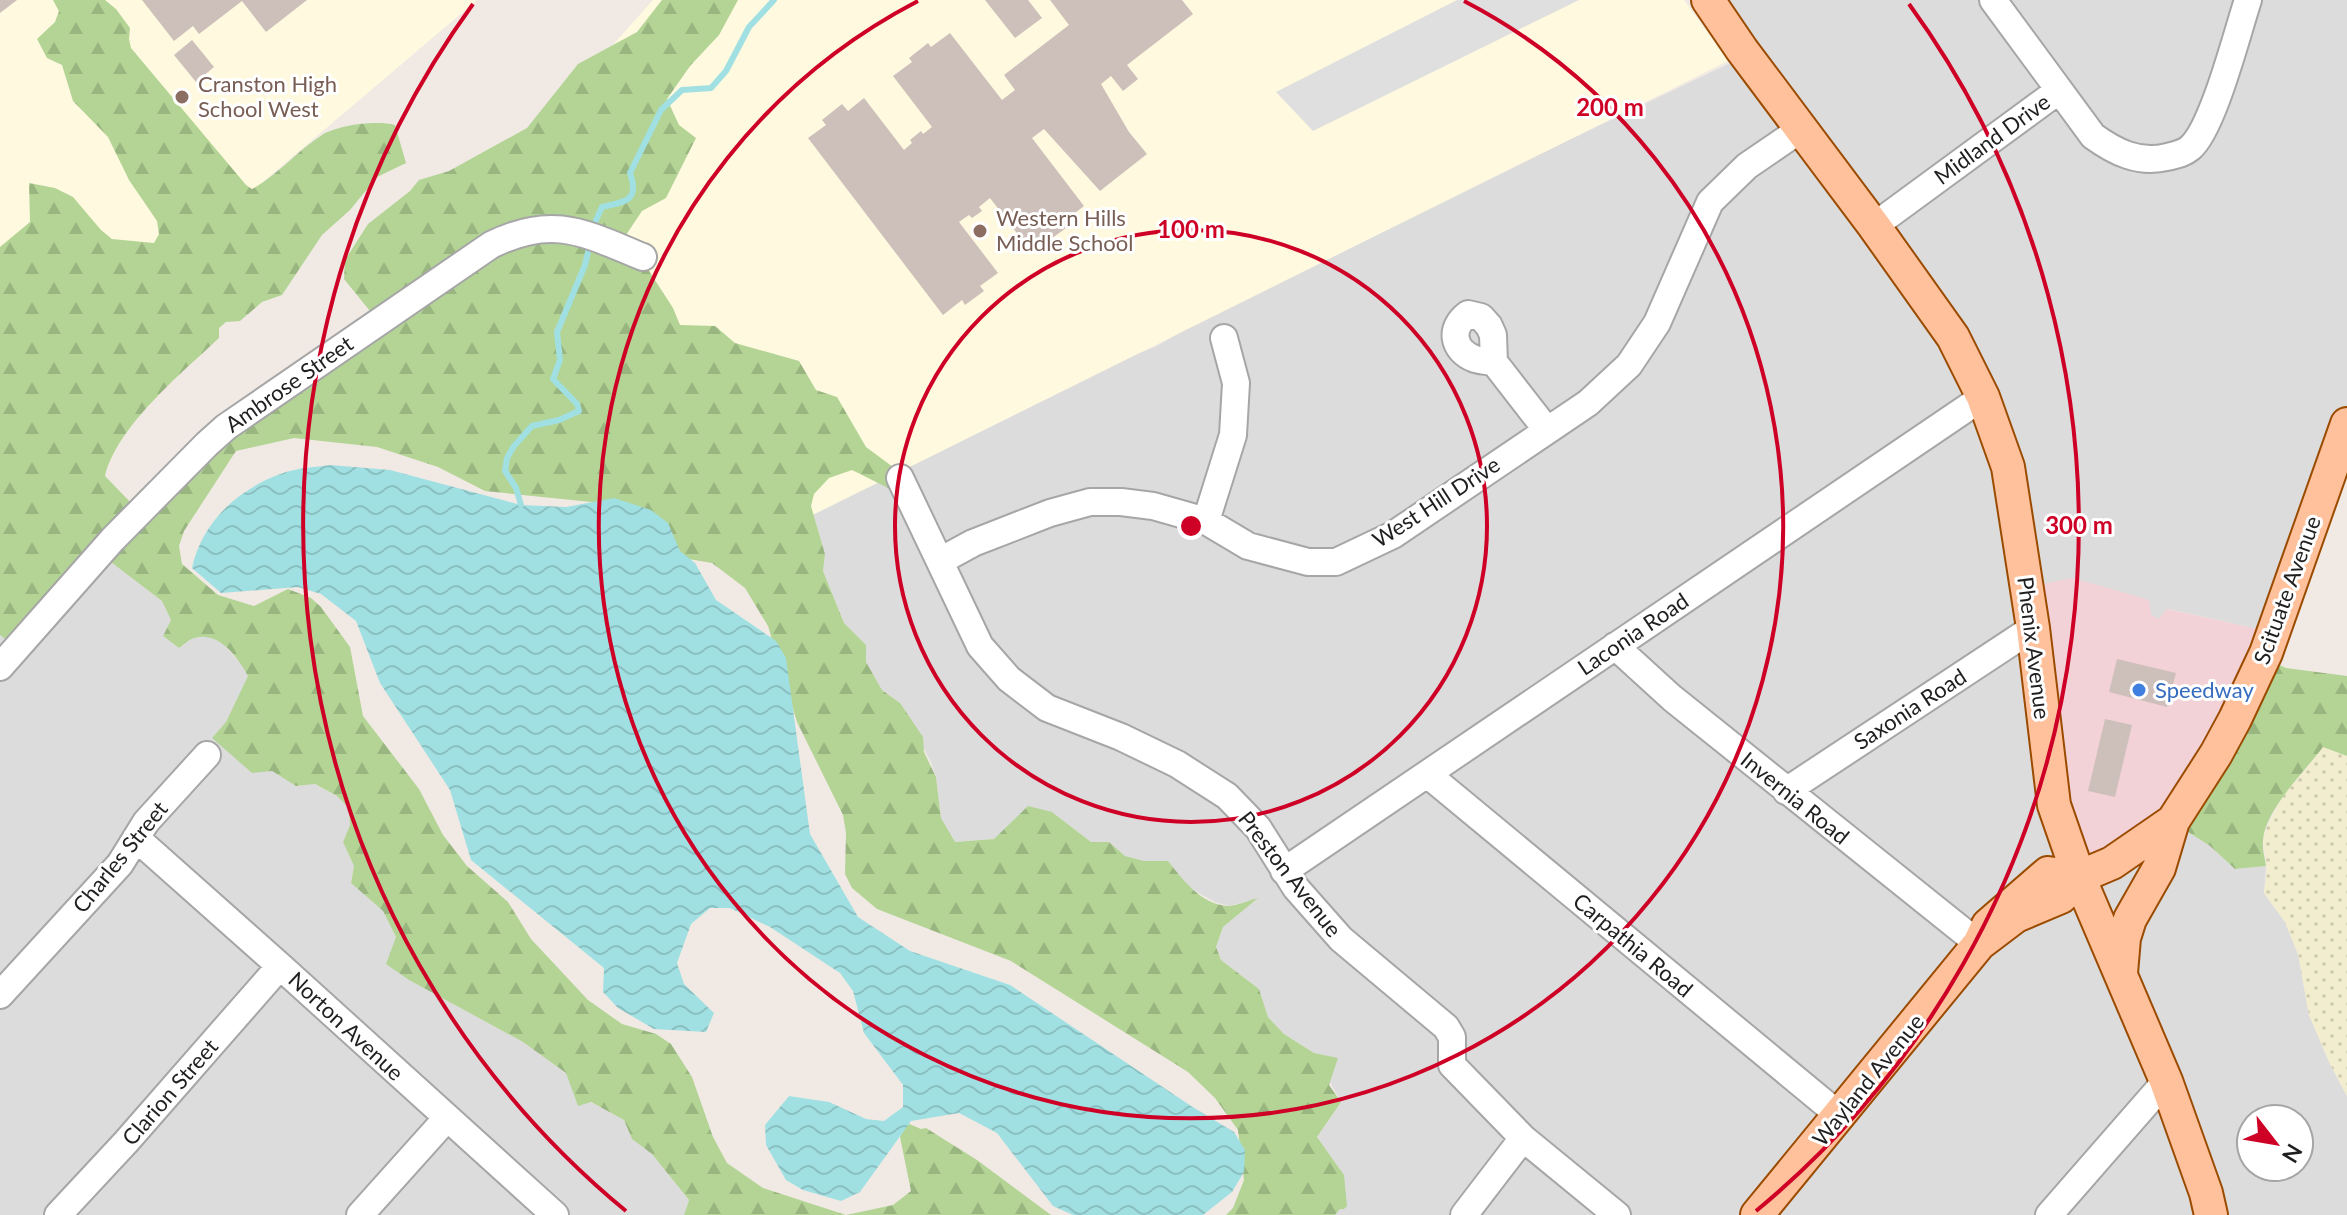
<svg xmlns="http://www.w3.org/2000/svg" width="2347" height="1215" font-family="Lato,sans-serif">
  <defs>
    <pattern id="farmland-dots" width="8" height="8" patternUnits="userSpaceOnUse" patternTransform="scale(2)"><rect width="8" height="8" fill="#f1edce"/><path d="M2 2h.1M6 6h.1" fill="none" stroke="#cecbb0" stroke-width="1.8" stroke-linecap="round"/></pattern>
    <pattern id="forest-firs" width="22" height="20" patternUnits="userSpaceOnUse" patternTransform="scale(2)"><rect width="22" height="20" fill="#b3d495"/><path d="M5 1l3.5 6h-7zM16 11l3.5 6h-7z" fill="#9ab680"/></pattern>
    <pattern id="water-waves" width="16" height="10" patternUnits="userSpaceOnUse" patternTransform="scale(2)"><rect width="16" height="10" fill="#a1e0e2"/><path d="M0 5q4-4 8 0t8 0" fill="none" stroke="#8ac0c1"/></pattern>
  </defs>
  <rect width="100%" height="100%" fill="#f1eae4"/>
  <path fill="#dddcdc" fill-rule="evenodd" d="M1707,0H2347V418L2267,631L2168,609L2159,619L2151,615L2171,821L2210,846L2235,869L2266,866L2264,893L2285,922L2298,954L2309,1015L2330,1064L2347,1096V1215H1335L1340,1209L1344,1175L1317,1137L1341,1102L1314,1053L1284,1034L1268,1017L1259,989L1221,960L1216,947L1223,927L1256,899L1229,906L1215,902L1188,887L1168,861H1144L1125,856L1109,842H1091L1052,812L994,839L955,842L941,818L936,777L931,762L900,703L882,690L866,662L865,645L844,623L823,571L825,554L811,506L897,472L1017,402L1155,347L1218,311L1221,306L1745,56ZM2251,1119H2299V1167H2251Z
    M99,553L162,601L171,620L163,636L179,648L193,638L207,636L221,642L242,665L249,676L226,722L272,771L296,786L314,784L337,796L349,808L350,825L343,842L354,866L351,883L383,911L396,937L409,980L523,1042L566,1073L578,1105L590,1102L624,1120L632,1139L652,1154L689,1200L684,1215H0V635L10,643Z"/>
  <path fill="#f3d2d7" d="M2073,578L2149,600L2151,614L2158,619L2167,609L2267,631L2210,767L2080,883L2024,588Z"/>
  <path fill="#fff9df" d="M0,0H477L250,193L62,369L0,311Z
    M653,0H1684L1728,61L720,561L579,83Z"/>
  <path fill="url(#farmland-dots)" d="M2323,746L2347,756V1096L2330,1064L2309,1015L2298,954L2285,922L2264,893L2267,870L2263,841L2266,829L2283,795L2307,768Z"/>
  <path fill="url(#forest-firs)" d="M53,0H105L116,9L130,28L129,39L131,48L246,185L252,189C278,175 297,151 322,135C338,125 376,120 395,125L406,163L377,177L350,210L322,235L282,295L262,302L240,321L226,322L219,328V338C182,373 117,426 105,476L134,506L374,316L344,279L345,260L368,224L410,191L419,180L449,171L527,128L578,64L637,32L662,0H738L719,35L690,66L667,99L679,125L696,138L666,198L642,211L620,244L642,260L673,308L680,325L715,326L735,343L799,361L816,390L837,397L866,447L893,467L897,472L896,492L852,470L829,478L814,494L811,506L825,554L823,571L844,623L866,645V662L882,690L900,703L923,737L924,752L936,777L941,818L955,842L994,839L1028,806L1052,812L1091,842H1109L1125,856L1144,861H1168C1183,880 1201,904 1227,906C1237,906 1249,900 1258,898L1223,927L1216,947L1221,960L1259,989L1268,1017L1284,1034L1314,1053L1338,1058L1329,1085L1341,1102L1317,1137L1344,1175L1347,1206L1344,1209H1340L1335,1215H1226L1233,1208L1244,1180L1238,1130L1215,1098L1188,1072L1011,961L877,909L852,888L845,874L846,833L843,815L797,722L768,626L745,588L712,563L635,550L603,511L591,502L485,491L438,467L377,447L294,438L236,451L184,531L179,546L182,564L218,595L254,606L288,589L311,598L321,607L350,647L363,716L419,789L443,835L467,866L508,902L531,939L588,1000L622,1024L656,1034L671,1044L692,1077L713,1137L727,1163L763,1188L846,1215L893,1205L911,1191L900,1137L907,1123L921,1129L926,1128L977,1160L1051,1215H684L689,1200L652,1154L632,1139L624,1120L591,1102L578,1106L566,1073L523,1042L409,980L386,964L396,937L383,911L351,883L354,866L343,842L350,825L349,808L337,796L315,784L296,786L272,771L252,773L212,738L226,722L248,676C238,658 219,631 195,638C189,639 184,645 179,648L163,636L171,620L162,601L99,553L10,643L0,635V247L30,222L29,183L55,188L73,197L101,230L112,239L154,243L159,234L157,221L129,180L108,137L73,101L62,65L47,58L37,39L55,22L59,11Z
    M2260,656L2286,668L2347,676V756L2323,747C2305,771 2264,811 2263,841C2262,849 2265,858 2266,866L2235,869L2210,846L2171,821Z"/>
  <path fill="#dfdfdf" d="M1457,0H1579L1313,131L1276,92Z"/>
  <path fill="url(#water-waves)" d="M330,465L390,470L521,505L566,507L614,498L651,510L668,523L680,551L695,563L716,600L776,641L786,658L810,834L858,917L910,951L1010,985L1191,1106L1234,1132L1245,1150L1244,1172L1232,1192L1203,1215H1073L1053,1206L997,1133L959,1113L911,1121L860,1192L841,1201L803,1190L786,1180L766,1145L765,1125L789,1096L829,1102L866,1119L884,1121L903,1107V1085L864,1033L853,991L840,973L770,927L730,908H710L691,924L677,963L684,984L714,1013L706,1032L654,1029L618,1008L603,992L604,968L471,860L450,790L380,683L356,621L321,594L298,587L221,593L192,568C202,521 240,487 286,472C299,468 316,467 330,465Z"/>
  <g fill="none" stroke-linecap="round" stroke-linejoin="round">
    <path stroke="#a1e0e2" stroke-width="6" d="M596,220L602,207C625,202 640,201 630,173L661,110L682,90L711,88L726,71L749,27L774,0
      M521,505L516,488L505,471L507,458L514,446L532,426L559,420L579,411L577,404L553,379L560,360L557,332L585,265L588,252"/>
  </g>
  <path fill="#cdbfba" d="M0,0H17L0,13Z
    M142,0H307L266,32L242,1L199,34L193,26L174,41Z
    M985,0H1028L1042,18L1015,38Z
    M1050,0H1182L1193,14L1127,65L1138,79L1123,91L1111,76L1101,84L1129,132L1147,154L1100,191L1044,129L1032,138L1084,206L1066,220L1070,225L1051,239L1047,234L1029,249L990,198L979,207L982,211L972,218L969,215L959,222L998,273L980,286L984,291L965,305L962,300L943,315L808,138L826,125L822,120L842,104L848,111L864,98L904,150L912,143L910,140L921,131L923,134L932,127L893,76L912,62L909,58L928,43L931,47L950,33L1002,100L1015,90L1004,75L1069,25Z
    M192,40L214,67L196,82L174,55Z
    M2117,659L2176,673L2167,707L2109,692Z
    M2105,719L2132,725L2115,797L2088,791Z"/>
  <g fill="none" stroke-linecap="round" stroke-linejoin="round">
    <g stroke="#a6a6a6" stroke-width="30">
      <path id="minor" d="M1993,0L2093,136C2115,152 2139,164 2167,157C2175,155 2183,154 2190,148C2213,129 2237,33 2248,0
        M1874,226L2058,91
        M1494,362C1488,361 1481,361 1475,359C1452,350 1449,328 1468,314L1481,317L1489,326L1493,335L1494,362L1546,429
        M900,478L980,646L1009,679L1047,708L1121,737L1177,764L1227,796L1258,828L1296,888L1341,939L1446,1027L1452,1037V1065L1523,1138L1617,1215
        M1206,521L1233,435L1236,383L1224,338
        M940,561L973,543L1050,513L1090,502H1121L1153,506L1206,521L1248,546L1308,562H1336L1393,535L1588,403L1629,365L1657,323L1710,202L1747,166L1801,129
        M1615,646L1672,698L1979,944
        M0,667L113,539L207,444L226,427L491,245C553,214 584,233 643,257
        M1427,774L1839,1115
        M1786,791L2033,628
        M136,838L280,966L555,1215
        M1284,871L1983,397
        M0,995L120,864L146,822L207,755
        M58,1215L126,1142L280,966
        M360,1215L447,1118
        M1464,1215L1523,1138
        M2049,1215L2166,1081"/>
    </g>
    <g stroke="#9a4b00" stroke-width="36">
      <path id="major" d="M1708,0L1742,50L1874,226L1953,337L1983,397L2008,467L2033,628L2054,805L2079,877L2166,1081L2206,1193L2211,1215
        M1979,944L2016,916L2061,897L2079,877L2112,863L2173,821L2216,754L2235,719L2266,653L2347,424
        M2121,973L2124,938L2130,919L2159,868L2173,821
        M1757,1215L1979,944L1988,925L2048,873L2079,877"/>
    </g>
    <use href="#minor" stroke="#fff" stroke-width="26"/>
    <use href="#major" stroke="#ffc19b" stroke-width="32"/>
  </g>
  <g fill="none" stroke="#ce0026" stroke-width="4">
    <circle cx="1191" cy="526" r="296"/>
    <path d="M1464 1A592 592 0 1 1 918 1"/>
    <path d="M626 1211A888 888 0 0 1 473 4M1909 4A888 888 0 0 1 1756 1211"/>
  </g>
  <g fill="#8d6e63" stroke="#fff" stroke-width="3">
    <circle cx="182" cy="97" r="8"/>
    <circle cx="980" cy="231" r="8"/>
  </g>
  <circle fill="#3f7fe0" stroke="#fff" stroke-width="3" cx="2139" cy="690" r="8"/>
  <g text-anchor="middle" stroke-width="6" stroke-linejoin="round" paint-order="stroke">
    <g font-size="22" fill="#785e54" stroke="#fff" text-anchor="start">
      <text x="198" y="92">Cranston High<tspan x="198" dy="25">School West</tspan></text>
      <text x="996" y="226">Western Hills<tspan x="996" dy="25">Middle School</tspan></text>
    </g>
    <g font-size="22" fill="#1f1f1f" stroke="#fff">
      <text transform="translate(1992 139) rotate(-36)" y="8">Midland Drive</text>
      <text transform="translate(289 384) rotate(-35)" y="8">Ambrose Street</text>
      <text transform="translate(1436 502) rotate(-33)" y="8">West Hill Drive</text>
      <text transform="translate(2287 590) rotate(-70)" y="8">Scituate Avenue</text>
      <text transform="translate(1633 634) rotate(-34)" y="8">Laconia Road</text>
      <text transform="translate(2034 648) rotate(83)" y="8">Phenix Avenue</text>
      <text transform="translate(1910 709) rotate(-33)" y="8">Saxonia Road</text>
      <text transform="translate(1795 798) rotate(39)" y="8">Invernia Road</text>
      <text transform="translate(120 857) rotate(-51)" y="8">Charles Street</text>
      <text transform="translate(1290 874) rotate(52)" y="8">Preston Avenue</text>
      <text transform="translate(1633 945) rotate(40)" y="8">Carpathia Road</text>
      <text transform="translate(346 1026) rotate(43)" y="8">Norton Avenue</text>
      <text transform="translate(1868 1080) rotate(-51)" y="8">Wayland Avenue</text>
      <text transform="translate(170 1092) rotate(-49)" y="8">Clarion Street</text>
    </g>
    <g font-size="22" fill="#366cbe" stroke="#fff" text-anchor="start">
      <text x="2155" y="698">Speedway</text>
    </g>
  </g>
  <circle cx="1191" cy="526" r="12" fill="#ce0026" stroke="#fff" stroke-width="4"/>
  <g font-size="24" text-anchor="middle" font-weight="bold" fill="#ce0026" stroke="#fff" stroke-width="6" stroke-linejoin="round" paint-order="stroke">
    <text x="1610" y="116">200 m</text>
    <text x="1191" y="238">100 m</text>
    <text x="2079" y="534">300 m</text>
  </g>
  <g transform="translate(2275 1143) rotate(121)"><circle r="38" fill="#ffffff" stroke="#a5a5a5" stroke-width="2"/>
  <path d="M0-6L14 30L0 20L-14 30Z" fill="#ce0026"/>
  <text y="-12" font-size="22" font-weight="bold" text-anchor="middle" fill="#1f1f1f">N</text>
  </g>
</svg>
